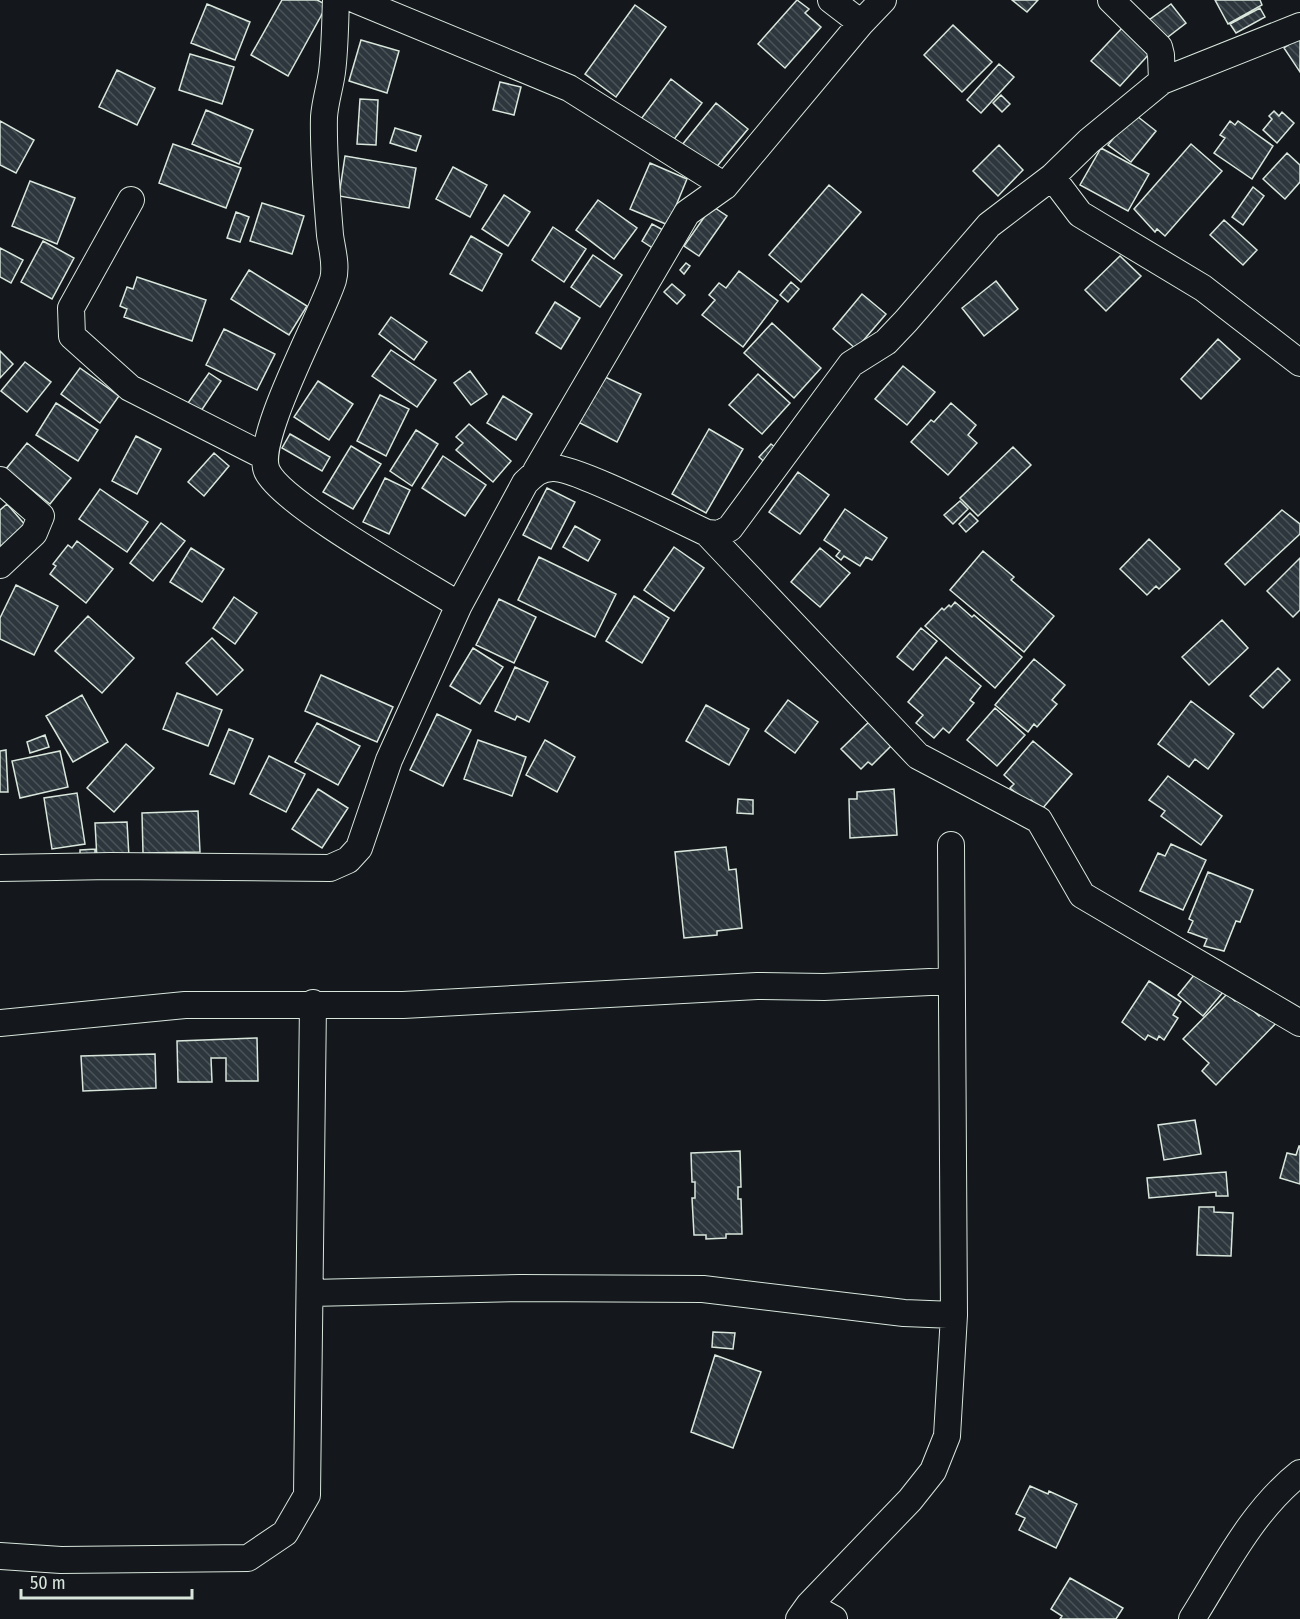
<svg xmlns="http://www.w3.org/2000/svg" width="1300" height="1619" font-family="'Fira Sans Condensed',sans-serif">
  <defs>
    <pattern id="building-back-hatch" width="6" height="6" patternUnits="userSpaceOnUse" patternTransform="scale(1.5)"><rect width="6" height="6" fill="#2c363c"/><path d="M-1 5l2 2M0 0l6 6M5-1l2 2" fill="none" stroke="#4a5358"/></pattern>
  </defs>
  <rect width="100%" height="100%" fill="#14181c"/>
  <path fill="url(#building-back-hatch)" stroke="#d8e6dc" stroke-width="1.5" d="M282,0H317L327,5L288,76L251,55Z
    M797,0L809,9L805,13L821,27L785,68L758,44Z
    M1012,0H1038L1027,12Z
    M1215,0H1260L1262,5L1228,24Z
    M207,4L250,22L235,60L191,43Z
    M1171,4L1186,23L1164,40L1149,20Z
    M635,5L666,27L616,97L585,74Z
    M1260,8L1265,17L1236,33L1230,24Z
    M953,25L992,62L962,92L924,55Z
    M1123,27L1151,52L1120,86L1091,61Z
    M1300,37V72L1284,48Z
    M361,40L399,51L387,93L349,81Z
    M190,54L234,67L222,104L179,90Z
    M999,64L1014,77L981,113L967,100Z
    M117,70L155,88L137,125L99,107Z
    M671,79L702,103L672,142L641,119Z
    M500,82L521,87L514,115L493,110Z
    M1001,95L1010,104L1002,112L993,103Z
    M360,99L378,100L376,145L357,144Z
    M716,103L748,129L714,170L682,145Z
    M206,110L253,130L239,164L192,144Z
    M1274,111L1279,116L1282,112L1294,123L1277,143L1263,130L1272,119L1269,116Z
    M1133,113L1156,131L1131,162L1108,145Z
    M0,121L34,140L16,173L0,165Z
    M1230,121L1235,125L1238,121L1273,146L1252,179L1214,153L1225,138L1220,135Z
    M395,128L421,136L416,151L390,143Z
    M173,144L241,168L226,208L159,183Z
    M1191,144L1222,171L1165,236L1157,229L1155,232L1134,209Z
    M999,145L1023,170L998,196L973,171Z
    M1101,148L1149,174L1128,211L1080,185Z
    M1287,153L1300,165V182L1285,199L1263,179Z
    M345,156L416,168L409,208L339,196Z
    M650,163L687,179L668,225L630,209Z
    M453,167L487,185L470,217L436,199Z
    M30,181L75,198L57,244L12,226Z
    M829,185L861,212L801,282L769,255Z
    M1253,187L1264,196L1243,225L1232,217Z
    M504,195L530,212L508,246L482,229Z
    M598,200L637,228L614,259L576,230Z
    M262,203L304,216L292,254L250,241Z
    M712,206L727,216L699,256L684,246Z
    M236,212L249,217L240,242L227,238Z
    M1224,220L1257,250L1243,265L1210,235Z
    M652,224L665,231L654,249L642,241Z
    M553,227L586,249L564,282L532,260Z
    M471,236L502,254L482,291L450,274Z
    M43,241L74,258L52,299L21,282Z
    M0,248L23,260L11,283L0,277Z
    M593,255L622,275L600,307L571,287Z
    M1120,256L1141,276L1106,311L1085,290Z
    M686,263L690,266L684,274L680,270Z
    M249,270L307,306L289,335L231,299Z
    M739,271L778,301L743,347L702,315L715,300L709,295L719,283L726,288Z
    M137,277L206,300L192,341L124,317L127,309L120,306L127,287L133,289Z
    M996,281L1018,309L984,336L962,308Z
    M791,282L799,289L788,302L780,295Z
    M672,284L685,295L677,304L664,292Z
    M862,294L886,314L856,349L833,329Z
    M555,302L580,318L561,349L536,333Z
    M391,317L427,342L414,360L379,334Z
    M772,323L821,368L794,398L744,353Z
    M224,329L275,354L257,390L206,365Z
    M1218,339L1240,359L1201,399L1181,379Z
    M391,350L436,380L417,407L372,376Z
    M0,351L13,364L0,378Z
    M25,362L51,382L27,412L1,391Z
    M903,366L935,392L907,425L875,399Z
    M80,368L119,396L100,423L61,394Z
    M470,371L487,394L471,405L454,383Z
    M209,373L221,381L201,411L188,403Z
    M758,374L790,403L762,434L729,405Z
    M601,375L641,394L617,442L578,422Z
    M318,381L353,404L329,440L294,417Z
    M380,395L409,409L386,456L357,441Z
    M503,396L532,414L516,440L487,423Z
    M56,403L98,430L78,461L36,435Z
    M951,403L976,425L968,435L977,443L948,475L911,442L931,420L934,422Z
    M469,424L511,461L493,482L456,450L463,443L456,437Z
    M709,429L743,449L706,513L672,494Z
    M416,430L438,444L412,486L390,471Z
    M290,434L330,457L322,471L282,448Z
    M136,436L161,449L137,494L112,481Z
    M27,443L71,478L50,504L6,469Z
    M771,444L781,452L769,466L759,457Z
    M351,446L381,464L353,509L323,492Z
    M1013,447L1031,465L978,516L960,498Z
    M214,453L229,466L204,496L188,482Z
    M443,456L486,485L465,516L422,488Z
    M798,472L829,495L800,534L769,512Z
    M385,478L410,490L389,534L363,522Z
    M547,488L575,502L551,549L523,535Z
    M100,489L148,522L127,552L79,519Z
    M960,501L968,509L953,524L944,515Z
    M7,504L27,527L0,551V510Z
    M845,509L887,538L872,560L866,557L860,566L844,556L841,560L836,556L840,551L824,540Z
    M1282,510L1300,524V534L1245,585L1225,564Z
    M970,513L978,521L966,532L959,524Z
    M161,523L185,541L153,581L130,563Z
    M575,526L600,540L588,561L563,547Z
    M1149,539L1180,569L1159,589L1156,586L1147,595L1120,569Z
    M77,541L113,569L86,603L50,574L56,566L53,564L68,545L72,548Z
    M674,547L704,568L674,611L644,590Z
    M191,548L224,569L202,602L170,582Z
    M820,548L850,573L820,607L791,582Z
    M983,551L1014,577L1011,580L1054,616L1024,652L950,590Z
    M539,557L616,594L595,637L518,600Z
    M1300,558V610L1293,617L1267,591Z
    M16,585L58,606L34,655L0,639V618Z
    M634,596L669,618L642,663L606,641Z
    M234,597L257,613L235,644L213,628Z
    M499,599L536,617L514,663L476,645Z
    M955,602L972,617L974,615L1022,657L995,688L925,626L942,608L944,610L949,605L951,607Z
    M88,616L134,658L102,693L55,651Z
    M1222,620L1248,648L1209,685L1182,657Z
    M921,628L937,641L913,670L897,657Z
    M212,638L243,670L217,695L186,663Z
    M473,648L503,667L480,704L450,686Z
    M946,657L981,686L970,700L974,703L949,733L943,728L934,738L916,723L923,715L908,702Z
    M1034,659L1065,685L1052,700L1057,704L1037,727L1034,724L1028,732L995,705Z
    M515,667L548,682L529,722L517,716L515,720L495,711Z
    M1278,668L1290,680L1263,708L1250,696Z
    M321,675L393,707L377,742L305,711Z
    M177,693L222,710L208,746L163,729Z
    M82,695L108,742L73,762L46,716Z
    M788,700L818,722L795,753L765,731Z
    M1191,701L1234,734L1208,769L1195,759L1189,767L1158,744Z
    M706,705L749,729L729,765L686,741Z
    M995,708L1025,735L997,766L967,740Z
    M437,714L471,730L443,786L410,770Z
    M873,718L897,740L872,765L868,762L861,769L841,749Z
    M317,723L360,746L338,785L295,762Z
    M229,729L253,739L234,784L210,774Z
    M45,735L49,747L30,753L27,742Z
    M478,740L526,757L512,796L464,779Z
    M545,740L575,757L557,792L526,775Z
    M1033,741L1072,774L1042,809L1031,800L1028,803L1010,788L1014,784L1004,775Z
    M126,744L154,768L114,812L87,788Z
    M6,750L8,792H0V751Z
    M60,751L68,787L20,798L12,761Z
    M269,756L305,774L286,812L250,794Z
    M1168,776L1222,816L1201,845L1161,816L1165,811L1149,800Z
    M318,789L348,808L322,848L292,829Z
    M894,789L897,835L850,838L849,799H857V792Z
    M77,793L85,844L52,849L44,798Z
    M738,799L753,800V814L737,813Z
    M198,811L200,852L143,853L142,813Z
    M127,822L129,857L97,859L95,823Z
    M1171,844L1206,860L1183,910L1140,891L1158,853L1165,856Z
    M726,847L729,870L736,869L742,928L717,931V935L684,938L675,852Z
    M95,849V861H80V850Z
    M1208,872L1253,890L1240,922L1236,921L1224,951L1204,946L1207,939L1188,932L1193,921L1189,919Z
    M1199,969L1224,991L1203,1016L1178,995Z
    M1149,981L1181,1002L1173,1015L1178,1018L1164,1040L1159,1036L1157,1040L1148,1035L1145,1040L1122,1022Z
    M1227,994L1235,1001L1239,997L1259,1016L1267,1007L1280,1019L1216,1085L1202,1071L1209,1063L1183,1039Z
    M257,1038L258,1081H226V1058H211L212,1082H178L177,1041Z
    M155,1054L156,1088L83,1091L81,1056Z
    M1195,1120L1201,1154L1164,1160L1158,1125Z
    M1299,1146H1300V1184L1280,1178L1287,1153L1296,1155Z
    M740,1151L741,1187H738V1199H741L742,1234H726V1238L706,1239V1235H694L692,1198H695V1182H692L691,1153Z
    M1226,1172L1228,1196H1216V1192L1149,1198L1147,1178Z
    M1199,1207H1214V1212L1233,1213L1231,1256L1197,1255Z
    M713,1332L735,1333L733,1349L712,1347Z
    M715,1355L761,1372L733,1448L691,1432Z
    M1030,1486L1048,1494L1049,1491L1077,1504L1056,1548L1019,1530L1025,1518L1016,1514Z
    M1070,1578L1123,1608L1116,1619H1060L1062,1616L1051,1609Z"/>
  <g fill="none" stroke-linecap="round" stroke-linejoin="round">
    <g stroke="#d8e6dc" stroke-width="28">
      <path id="minor" d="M336,0C335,24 335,49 332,72C330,87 325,102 324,117C323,156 327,196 330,235C332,250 337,265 333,280C322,316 253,440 267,471C282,504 421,581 459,605
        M356,0L569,88L725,186
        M831,0L861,23
        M1162,81L1300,26
        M1052,177L1080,214L1203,288L1300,363
        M131,200L71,308L72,336L130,388L264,456
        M536,471L687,213L725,186L861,23L883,0
        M0,480L41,516L34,533L0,565
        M707,533L918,756L1039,820L1082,895L1300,1023
        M0,868L111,866L330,868L348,860L359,848L389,760L459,605L525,483C534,474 539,469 552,468C573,466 681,521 707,533L719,534L730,528L851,364L886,342L906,321L989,225L1052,177L1089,141L1162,81L1161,55L1159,47L1111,0
        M0,1023L185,1005H403L757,986L824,987L951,981
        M311,1293L520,1288L703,1289L904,1313L954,1315
        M0,1556L61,1560L248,1558L285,1533L307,1495L313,1003
        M809,1605L834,1619
        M799,1619L809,1605L910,1500L933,1471L947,1436L954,1315L951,845
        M1192,1619C1224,1568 1252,1511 1300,1473"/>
    </g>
    <use href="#minor" stroke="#14181c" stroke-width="26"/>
  </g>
  <path d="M21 1589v9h171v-9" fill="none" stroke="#d8e6dc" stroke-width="3"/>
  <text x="30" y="1589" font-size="18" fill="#d8e6dc" stroke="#14181c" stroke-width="4.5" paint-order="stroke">50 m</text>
</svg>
